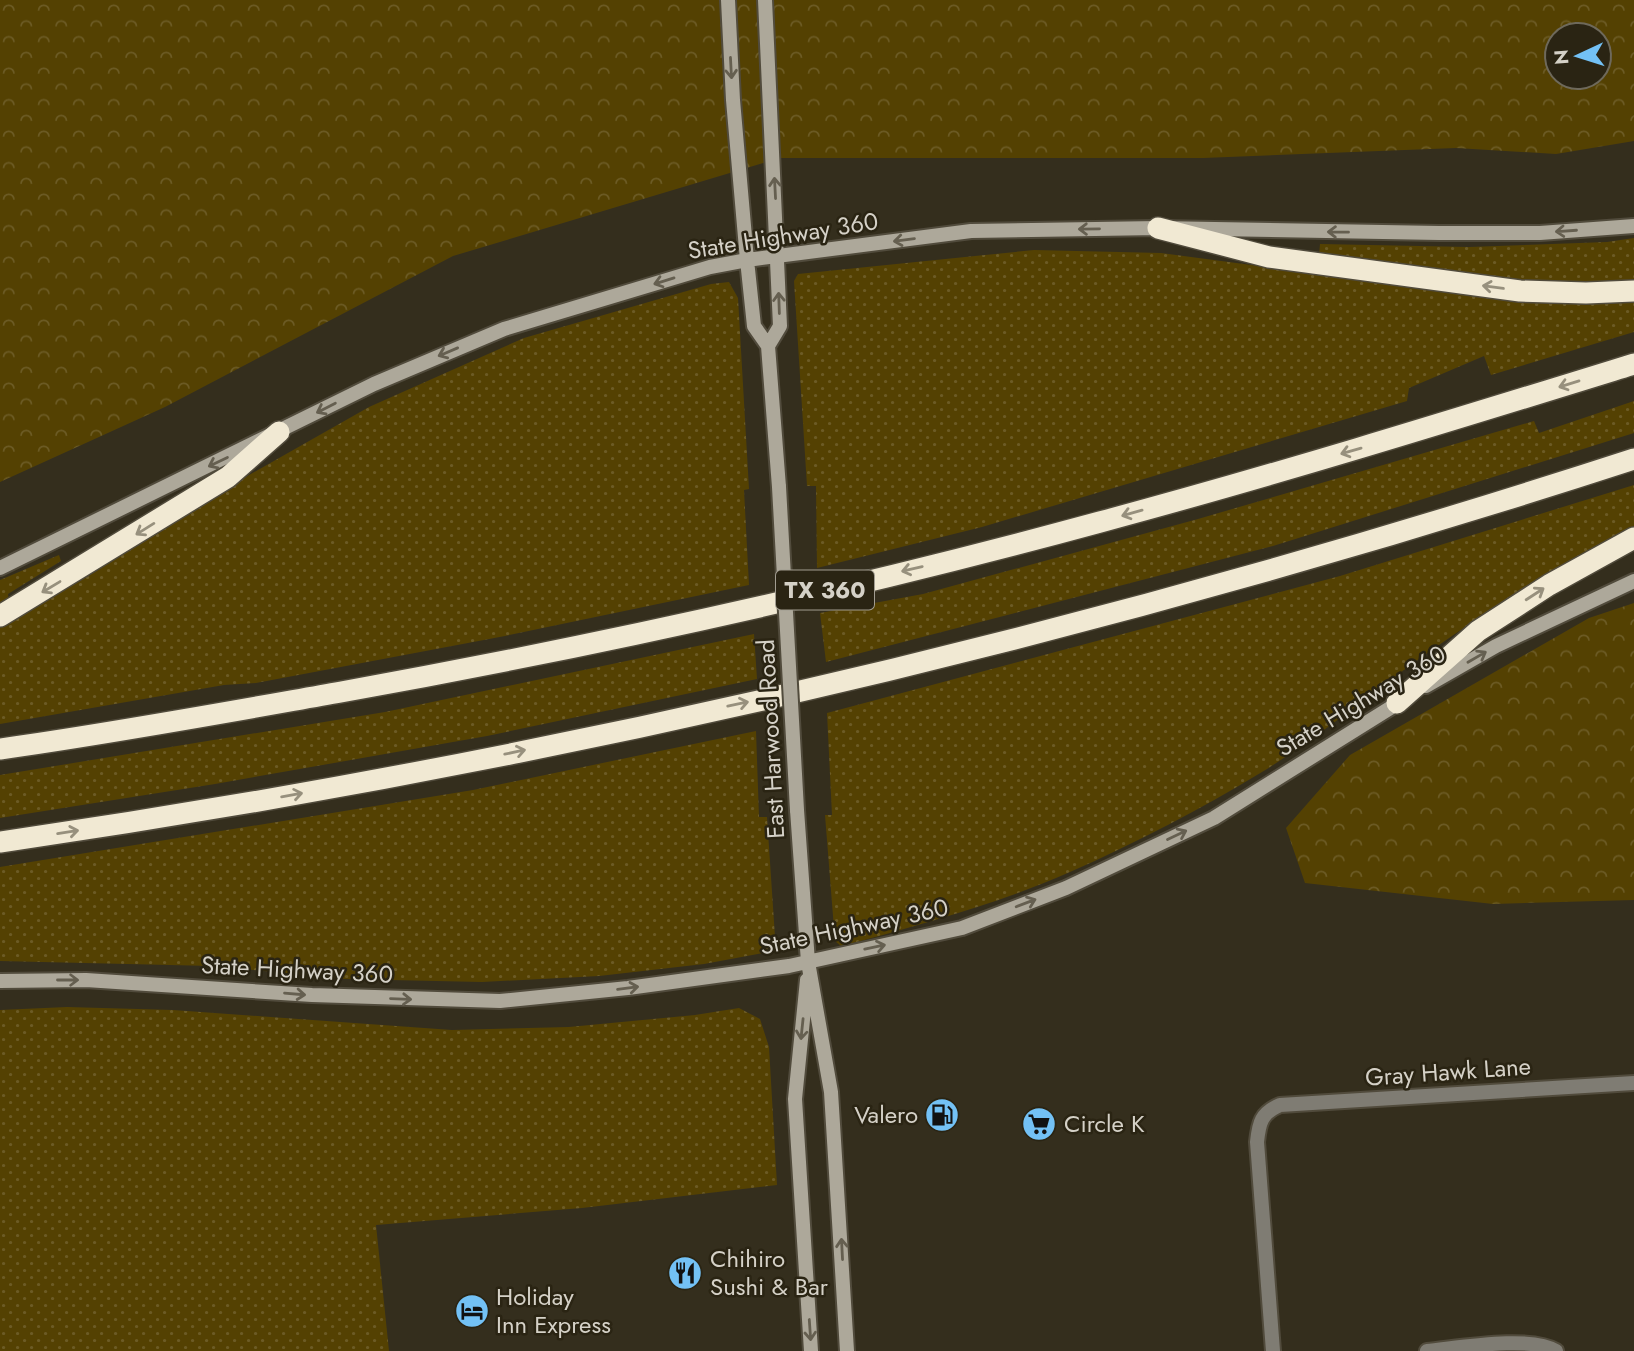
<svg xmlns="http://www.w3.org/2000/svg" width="1634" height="1351" font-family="Jost,sans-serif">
  <defs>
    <pattern id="grass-dots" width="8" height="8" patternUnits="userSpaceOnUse" patternTransform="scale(1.75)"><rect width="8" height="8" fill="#544102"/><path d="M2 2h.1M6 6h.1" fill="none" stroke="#6c5b25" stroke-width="1.8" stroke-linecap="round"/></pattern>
    <pattern id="forest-crowns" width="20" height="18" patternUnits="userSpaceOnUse" patternTransform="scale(1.75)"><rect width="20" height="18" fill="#544102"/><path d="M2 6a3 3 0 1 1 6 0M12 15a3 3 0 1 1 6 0" fill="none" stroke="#6c5b25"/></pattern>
  </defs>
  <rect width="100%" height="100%" fill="#342e1d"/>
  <path fill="url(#grass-dots)" d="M1634,238V281L1535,282L1319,255L1320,244L1469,247L1607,242Z
    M1034,250L1161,253L1537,303L1634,300V332L1491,375L1484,356L1409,388L1407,401L982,527L817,568L816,486H807L794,281L798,274Z
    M729,282L738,298L749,489L744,490L749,585L505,636L256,683L224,685L0,724V628L95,572L249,475L369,407L524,338L711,284Z
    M1634,401V433L1273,546L826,662L820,613L923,594L1198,519L1534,421L1539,433Z
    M1634,485V528C1573,562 1510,596 1452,636C1387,679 1329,731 1262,772C1201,809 1136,843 1070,872C1000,903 926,923 853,943L841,946L835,941L825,815H832L827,713L1340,576Z
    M59,555L61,561L8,594L9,601L0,605V580Z
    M754,634L757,679L487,736L215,784L0,818V775L385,712Z
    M756,731L759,817H767L775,937L773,945L763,953L704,964L599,976L482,982L345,979L212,966L0,961V867L473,790Z
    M67,1007L173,1010L452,1030L569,1027L695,1015L739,1008L760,1019L769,1047L777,1185L582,1208L376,1225L389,1351H0V1010Z"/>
  <path fill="url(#forest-crowns)" fill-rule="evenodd" d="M0,0H1634V141L1556,154L1456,148L1203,158H780L453,256L165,407L0,482ZM1557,35H1599V77H1557Z
    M1634,603V900L1493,904L1305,883L1286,828L1350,755L1589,618Z"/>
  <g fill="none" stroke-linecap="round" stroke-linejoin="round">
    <g stroke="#514b3c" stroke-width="18">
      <path id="minor" d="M1273,1351L1257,1142C1259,1123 1261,1113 1280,1105L1634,1083
        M1427,1351C1458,1348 1530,1335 1556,1351"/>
    </g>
    <g stroke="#514b3c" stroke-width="18">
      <path id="secondary" d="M728,0L733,100L747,260L754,326L768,346L779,487
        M765,0L780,326L768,346
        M0,568L374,384L504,329L710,267L747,260L971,231L1158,228L1439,233H1540L1634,226
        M1426,686L1496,646L1634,581
        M797,810L808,962L831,1092L847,1351
        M807,980L795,1099L811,1351
        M0,981L86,980L312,995L500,1001L628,988L789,966L962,928L1066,888L1214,818L1403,700"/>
    </g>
    <g stroke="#514b3c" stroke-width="24">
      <path id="motorway" d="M1158,228L1269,257L1520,291L1586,293L1634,291
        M0,616L228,477L279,432
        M1397,703L1478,631L1549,585L1634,538
        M0,749C114,733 228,712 341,692C596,646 850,590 1100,522C1279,474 1456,419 1634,364
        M0,842C554,762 1102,632 1634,459"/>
    </g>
    <use href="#minor" stroke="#7f7c73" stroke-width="14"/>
    <use href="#secondary" stroke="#ada89a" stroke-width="14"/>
    <use href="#motorway" stroke="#f1e9d3" stroke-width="21"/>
    <g stroke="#514b3c" stroke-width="18" stroke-linecap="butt">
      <path id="secondary-bridge" d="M779,487L797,810"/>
    </g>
    <use href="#secondary-bridge" stroke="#ada89a" stroke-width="14"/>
  </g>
  <defs><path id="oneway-shaft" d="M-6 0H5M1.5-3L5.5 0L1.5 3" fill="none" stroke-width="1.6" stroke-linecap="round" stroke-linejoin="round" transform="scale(1.75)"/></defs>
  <g stroke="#655f50">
    <use href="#oneway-shaft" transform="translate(731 68) rotate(87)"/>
    <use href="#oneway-shaft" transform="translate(775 188) rotate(-93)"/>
    <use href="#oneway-shaft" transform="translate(1089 229) rotate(179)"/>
    <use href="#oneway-shaft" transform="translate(1566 231) rotate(176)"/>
    <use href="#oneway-shaft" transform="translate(1338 232) rotate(-179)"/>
    <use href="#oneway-shaft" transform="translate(904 240) rotate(173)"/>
    <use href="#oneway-shaft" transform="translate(664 281) rotate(163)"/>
    <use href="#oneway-shaft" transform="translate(779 303) rotate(-92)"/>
    <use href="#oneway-shaft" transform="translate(448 352) rotate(157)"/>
    <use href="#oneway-shaft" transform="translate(326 408) rotate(153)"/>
    <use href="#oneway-shaft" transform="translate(218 462) rotate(154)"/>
    <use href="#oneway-shaft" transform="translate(1477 657) rotate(-30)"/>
    <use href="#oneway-shaft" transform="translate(1177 835) rotate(-25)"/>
    <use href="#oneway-shaft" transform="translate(1026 903) rotate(-21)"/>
    <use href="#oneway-shaft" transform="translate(875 947) rotate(-12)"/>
    <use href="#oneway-shaft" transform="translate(68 980)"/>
    <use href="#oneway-shaft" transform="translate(628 988) rotate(-7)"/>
    <use href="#oneway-shaft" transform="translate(295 994) rotate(5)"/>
    <use href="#oneway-shaft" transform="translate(401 999) rotate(2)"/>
    <use href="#oneway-shaft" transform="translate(802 1029) rotate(96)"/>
    <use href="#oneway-shaft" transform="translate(842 1249) rotate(-93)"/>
    <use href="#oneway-shaft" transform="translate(810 1330) rotate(86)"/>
  </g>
  <g stroke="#97907d">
    <use href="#oneway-shaft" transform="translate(1493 287) rotate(-172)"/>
    <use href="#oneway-shaft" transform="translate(1569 384) rotate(163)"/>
    <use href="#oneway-shaft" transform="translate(1351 451) rotate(164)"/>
    <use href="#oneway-shaft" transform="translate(1132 513) rotate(164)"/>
    <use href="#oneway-shaft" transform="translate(145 529) rotate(148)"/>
    <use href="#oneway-shaft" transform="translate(912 569) rotate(167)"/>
    <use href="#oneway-shaft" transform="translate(51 587) rotate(149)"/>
    <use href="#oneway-shaft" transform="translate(1535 594) rotate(-33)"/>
    <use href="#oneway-shaft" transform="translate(738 704) rotate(-12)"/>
    <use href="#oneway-shaft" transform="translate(515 752) rotate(-12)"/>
    <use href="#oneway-shaft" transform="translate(292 795) rotate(-10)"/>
    <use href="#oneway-shaft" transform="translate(68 832) rotate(-9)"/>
  </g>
  <defs>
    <g id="fuel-disc" transform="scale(1.75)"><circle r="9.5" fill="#73c1f5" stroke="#2a2413"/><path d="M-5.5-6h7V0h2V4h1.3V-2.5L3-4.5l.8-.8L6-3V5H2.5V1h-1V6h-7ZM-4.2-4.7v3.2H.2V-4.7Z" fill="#111"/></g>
    <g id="supermarket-disc" transform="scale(1.75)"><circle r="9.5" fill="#73c1f5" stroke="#2a2413"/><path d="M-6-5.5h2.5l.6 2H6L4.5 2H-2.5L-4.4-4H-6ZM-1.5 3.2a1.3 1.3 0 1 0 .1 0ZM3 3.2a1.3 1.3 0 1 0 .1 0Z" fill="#111"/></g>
    <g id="restaurant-disc" transform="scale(1.75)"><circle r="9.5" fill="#73c1f5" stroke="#2a2413"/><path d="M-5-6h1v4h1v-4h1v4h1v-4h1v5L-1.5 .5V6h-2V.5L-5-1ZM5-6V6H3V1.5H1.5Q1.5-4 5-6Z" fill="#111"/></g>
    <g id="hotel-disc" transform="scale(1.75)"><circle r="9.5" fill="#73c1f5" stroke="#2a2413"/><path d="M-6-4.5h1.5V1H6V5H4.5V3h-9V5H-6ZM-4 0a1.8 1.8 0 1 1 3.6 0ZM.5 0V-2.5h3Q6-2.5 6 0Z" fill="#111"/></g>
  </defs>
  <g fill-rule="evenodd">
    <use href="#fuel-disc" x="942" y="1115"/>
    <use href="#supermarket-disc" x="1039" y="1124"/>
    <use href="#restaurant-disc" x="685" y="1273"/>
    <use href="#hotel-disc" x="472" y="1311"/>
  </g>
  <g text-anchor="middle" stroke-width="5" stroke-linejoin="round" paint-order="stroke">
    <rect fill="#2a2413" stroke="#a29d91" stroke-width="2" x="776" y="570.5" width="98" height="39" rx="5"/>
    <g font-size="23" font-weight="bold" fill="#d5d1c7">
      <text x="825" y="598">TX 360</text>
    </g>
    <g font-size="24" fill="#d5d1c7" stroke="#2a2413">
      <text transform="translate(783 236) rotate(-9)" y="8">State Highway 360</text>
      <text transform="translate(1361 701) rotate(-31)" y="8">State Highway 360</text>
      <text transform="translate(771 739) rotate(-93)" y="8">East Harwood Road</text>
      <text transform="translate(854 927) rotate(-12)" y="8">State Highway 360</text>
      <text transform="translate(297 970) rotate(3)" y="8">State Highway 360</text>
      <text transform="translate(1448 1072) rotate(-4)" y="8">Gray Hawk Lane</text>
    </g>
    <g font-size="24" fill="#d5d1c7" stroke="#2a2413" text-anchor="start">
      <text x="918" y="1123" text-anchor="end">Valero</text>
      <text x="1064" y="1132">Circle K</text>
      <text x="710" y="1267">Chihiro<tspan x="710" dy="28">Sushi &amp; Bar</tspan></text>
      <text x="496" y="1305">Holiday<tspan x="496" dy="28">Inn Express</tspan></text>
    </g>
  </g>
  <g transform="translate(1578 56) rotate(266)"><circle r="33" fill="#2a2413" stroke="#6e695b" stroke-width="2"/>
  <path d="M0-5L12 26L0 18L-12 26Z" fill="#73c1f5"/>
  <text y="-10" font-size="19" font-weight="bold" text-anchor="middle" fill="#d5d1c7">N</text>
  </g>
</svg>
